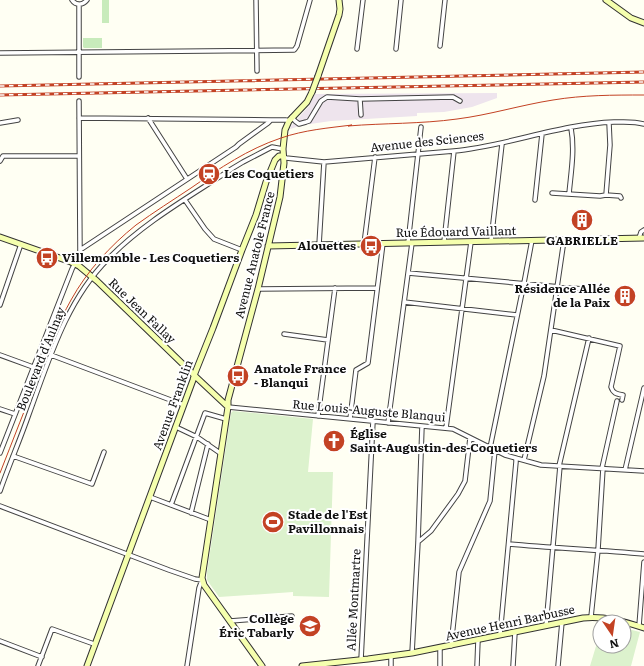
<svg xmlns="http://www.w3.org/2000/svg" width="644" height="666" font-family="Literata,serif">
  <rect width="100%" height="100%" fill="#fffff3"/>
  <path fill="#eee4ed" d="M497,93V98L472,107L444,112L417,113V116L331,121L303,125L290,129L291,126L309,106L315,94Z"/>
  <path fill="#c8ebbb" d="M102,0H109V23H102Z
    M83,38H102V48H84L83,47Z"/>
  <path fill="#dcf2cd" d="M233,411L313,419L308,472H333L329,597L293,596V592L219,597L207,580V572L231,413Z
    M624,628L640,632L631,666H590L600,633V646H624Z"/>
  <g fill="none" stroke-linecap="round" stroke-linejoin="round">
    <g stroke="#434343" stroke-width="5.5">
      <path id="street" d="M72,0C76,6 83,5 87,0
        M256,0L257,71
        M440,46L445,0
        M357,49L363,0
        M396,49L401,0
        M0,53L294,50L295,49L297,46L310,0
        M79,77V4
        M360,99L361,115
        M292,117L295,121L299,124L306,122L309,121L321,101L327,97L360,99L453,97L460,101
        M79,118L271,120
        M148,118L187,179
        M0,123L18,120
        M283,156L286,158L324,162L454,151C507,146 560,124 614,122C624,122 634,121 644,124
        M0,161L3,156H79
        M552,193L600,196L606,195L620,196L621,198
        M569,194C571,172 575,150 571,128
        M606,195L610,145L609,123
        M185,200L205,229L214,239L242,250
        M535,200L542,134
        M639,238L641,232L644,230
        M491,241L502,144
        M444,242L454,151
        M408,243L421,127
        M364,244L375,157
        M319,245L324,162
        M80,250L236,147L239,144L268,123L271,120H286L289,121
        M408,273L605,291
        M258,289L377,288
        M404,302L517,315
        M0,305L21,244
        M551,330L620,346L611,387C613,393 616,394 623,395L622,400
        M284,334L328,340
        M0,355L33,367
        M51,355L184,405
        M228,407L453,429L505,455L541,465L644,471
        M0,409L15,414
        M318,416L335,288
        M350,419L356,370L368,363L383,243
        M388,423L412,243
        M176,427L197,437L220,453
        M446,428L471,242
        M490,448L524,283L532,240
        M0,453L72,269L80,253L79,101
        M13,456L92,484L104,452
        M524,460L544,376L564,240
        M559,466L589,338
        M602,468L617,401
        M625,470L644,388
        M0,491C9,465 20,440 29,414C49,360 66,301 108,259C144,222 191,196 233,168L243,162L268,149L272,147L283,149
        M150,497L211,520
        M171,505L205,413L226,419
        M0,506L169,570L195,579L202,580L199,588L187,666
        M191,513L208,444
        M418,542L431,531L458,494L465,481L470,438
        M509,544C554,548 599,550 644,554
        M591,617L598,550L603,468
        M230,621L292,616
        M546,626L560,466
        M639,626L644,562
        M500,635L516,462V458
        M0,641L42,657
        M451,646L459,572L490,501L495,450
        M412,653L418,542L422,426
        M361,660L373,421
        M38,666L52,629L94,644
        M391,666V657
        M440,666V648
        M477,666L478,640
        M513,666L515,632
        M558,666L562,622"/>
    </g>
    <g stroke="#323232" stroke-width="7">
      <path id="secondary" d="M606,0L631,18L644,23
        M318,76L339,15L340,9L339,0
        M0,237L71,262L79,266L97,281L191,372L195,376L228,407
        M268,246L644,238
        M87,666L193,380L195,373L213,328L242,250L256,215L266,182L275,160L279,156H283
        M262,666L204,585L202,578L228,407V400L258,289L280,197L284,163L283,149L285,130L289,121L307,102L312,92
        M302,666L368,659L412,653L583,618C605,616 623,621 644,628"/>
    </g>
    <use href="#street" stroke="#fff" stroke-width="3.5"/>
    <use href="#secondary" stroke="#f5ffae" stroke-width="5"/>
    <path stroke="#c34224" stroke-width="1" d="M0,473C13,440 26,406 40,372C49,348 58,323 71,300C87,271 110,246 136,225C154,212 173,200 191,188C220,168 248,149 281,138C304,130 328,128 352,125L348,126C384,123 421,124 457,119C489,115 521,105 553,100C583,95 613,95 644,95"/>
    <g stroke="#c34224" stroke-width="3">
      <path id="rail" d="M0,86L644,72
        M0,95L644,82"/>
    </g>
    <use href="#rail" stroke="#fff" stroke-width="1.5" stroke-dasharray="4.5" stroke-linecap="butt"/>
    <g stroke="#323232" stroke-width="7" stroke-linecap="butt">
      <path id="secondary-bridge" d="M312,92L318,76"/>
    </g>
    <use href="#secondary-bridge" stroke="#f5ffae" stroke-width="5"/>
  </g>
  <defs>
    <g id="station-disc" transform="scale(1.15)"><circle r="9.5" fill="#c34224" stroke="#fff"/><path d="M-3-6H3Q5-6 5-4V2Q5 4 3 4L4.5 6H3L1.5 4h-3L-3 6H-4.5L-3 4Q-5 4-5 2V-4Q-5-6-3-6ZM-3.5-4v3h7v-3ZM-3.5 1v1.5H-2V1ZM2 1v1.5H3.5V1Z" fill="#fff"/></g>
    <g id="building-disc" transform="scale(1.15)"><circle r="9.5" fill="#c34224" stroke="#fff"/><path d="M-4-6H4V6H1V3H-1V6H-4ZM-2.5-4.3h1.7v1.8h-1.7ZM.8-4.3h1.7v1.8H.8ZM-2.5-1h1.7V.8h-1.7ZM.8-1h1.7V.8H.8Z" fill="#fff"/></g>
    <g id="bus-disc" transform="scale(1.15)"><circle r="9.5" fill="#c34224" stroke="#fff"/><path d="M-5-6H5V4H4V6H2V4H-2V6H-4V4H-5ZM-3.5-4V0h7V-4ZM-3.5 1.2v1.5H-2V1.2ZM2 1.2v1.5H3.5V1.2Z" fill="#fff"/></g>
    <g id="church-disc" transform="scale(1.15)"><circle r="9.5" fill="#c34224" stroke="#fff"/><path d="M-1.2-6h2.4v3.5h3.3v2.4h-3.3V6h-2.4V-.1h-3.3v-2.4h3.3Z" fill="#fff"/></g>
    <g id="stadium-disc" transform="scale(1.15)"><circle r="9.5" fill="#c34224" stroke="#fff"/><path d="M0-5a6.5 5 0 1 0 0 10a6.5 5 0 1 0 0-10ZM-3.5-1.8h7v3.6h-7Z" fill="#fff"/></g>
    <g id="school-disc" transform="scale(1.15)"><circle r="9.5" fill="#c34224" stroke="#fff"/><path d="M0-5L7-2L0 1L-7-2ZM-4 1L0 2.5L4 1V4Q0 6-4 4Z" fill="#fff"/></g>
  </defs>
  <g fill-rule="evenodd">
    <use href="#station-disc" x="209" y="174"/>
    <use href="#building-disc" x="582" y="220"/>
    <use href="#bus-disc" x="371" y="246"/>
    <use href="#bus-disc" x="47" y="258"/>
    <use href="#building-disc" x="625" y="296"/>
    <use href="#bus-disc" x="238" y="376"/>
    <use href="#church-disc" x="334" y="441"/>
    <use href="#stadium-disc" x="273" y="522"/>
    <use href="#school-disc" x="310" y="626"/>
  </g>
  <g text-anchor="middle" stroke-width="4" stroke-linejoin="round" paint-order="stroke">
    <g font-size="12" fill="#101010" stroke="#fff">
      <text transform="translate(427 142) rotate(-6)" y="4">Avenue des Sciences</text>
      <text transform="translate(456 232) rotate(-1)" y="4">Rue Édouard Vaillant</text>
      <text transform="translate(255 255) rotate(-76)" y="4">Avenue Anatole France</text>
      <text transform="translate(142 311) rotate(44)" y="4">Rue Jean Fallay</text>
      <text transform="translate(41 359) rotate(-68)" y="4">Boulevard d'Aulnay</text>
      <text transform="translate(173 405) rotate(-70)" y="4">Avenue Franklin</text>
      <text transform="translate(369 411) rotate(5)" y="4">Rue Louis-Auguste Blanqui</text>
      <text transform="translate(354 600) rotate(-87)" y="4">Allée Montmartre</text>
      <text transform="translate(510 623) rotate(-12)" y="4">Avenue Henri Barbusse</text>
    </g>
    <g font-size="12" font-weight="bold" fill="#101010" stroke="#fff" text-anchor="start">
      <text x="224" y="178">Les Coquetiers</text>
      <text x="582" y="245" text-anchor="middle">GABRIELLE</text>
      <text x="356" y="250" text-anchor="end">Alouettes</text>
      <text x="62" y="262">Villemomble - Les Coquetiers</text>
      <text x="610" y="293" text-anchor="end">Résidence Allée<tspan x="610" dy="14">de la Paix</tspan></text>
      <text x="254" y="373">Anatole France<tspan x="254" dy="14">- Blanqui</tspan></text>
      <text x="350" y="438">Église<tspan x="350" dy="14">Saint-Augustin-des-Coquetiers</tspan></text>
      <text x="288" y="519">Stade de l'Est<tspan x="288" dy="14">Pavillonnais</tspan></text>
      <text x="294" y="623" text-anchor="end">Collège<tspan x="294" dy="14">Éric Tabarly</tspan></text>
    </g>
  </g>
  <g transform="translate(612 634) rotate(167)"><circle r="19" fill="#ffffff" stroke="#9f9f9f"/>
  <path d="M0-3L7 15L0 10L-7 15Z" fill="#c34224"/>
  <text y="-6" font-size="11" font-weight="bold" text-anchor="middle" fill="#101010">N</text>
  </g>
</svg>
